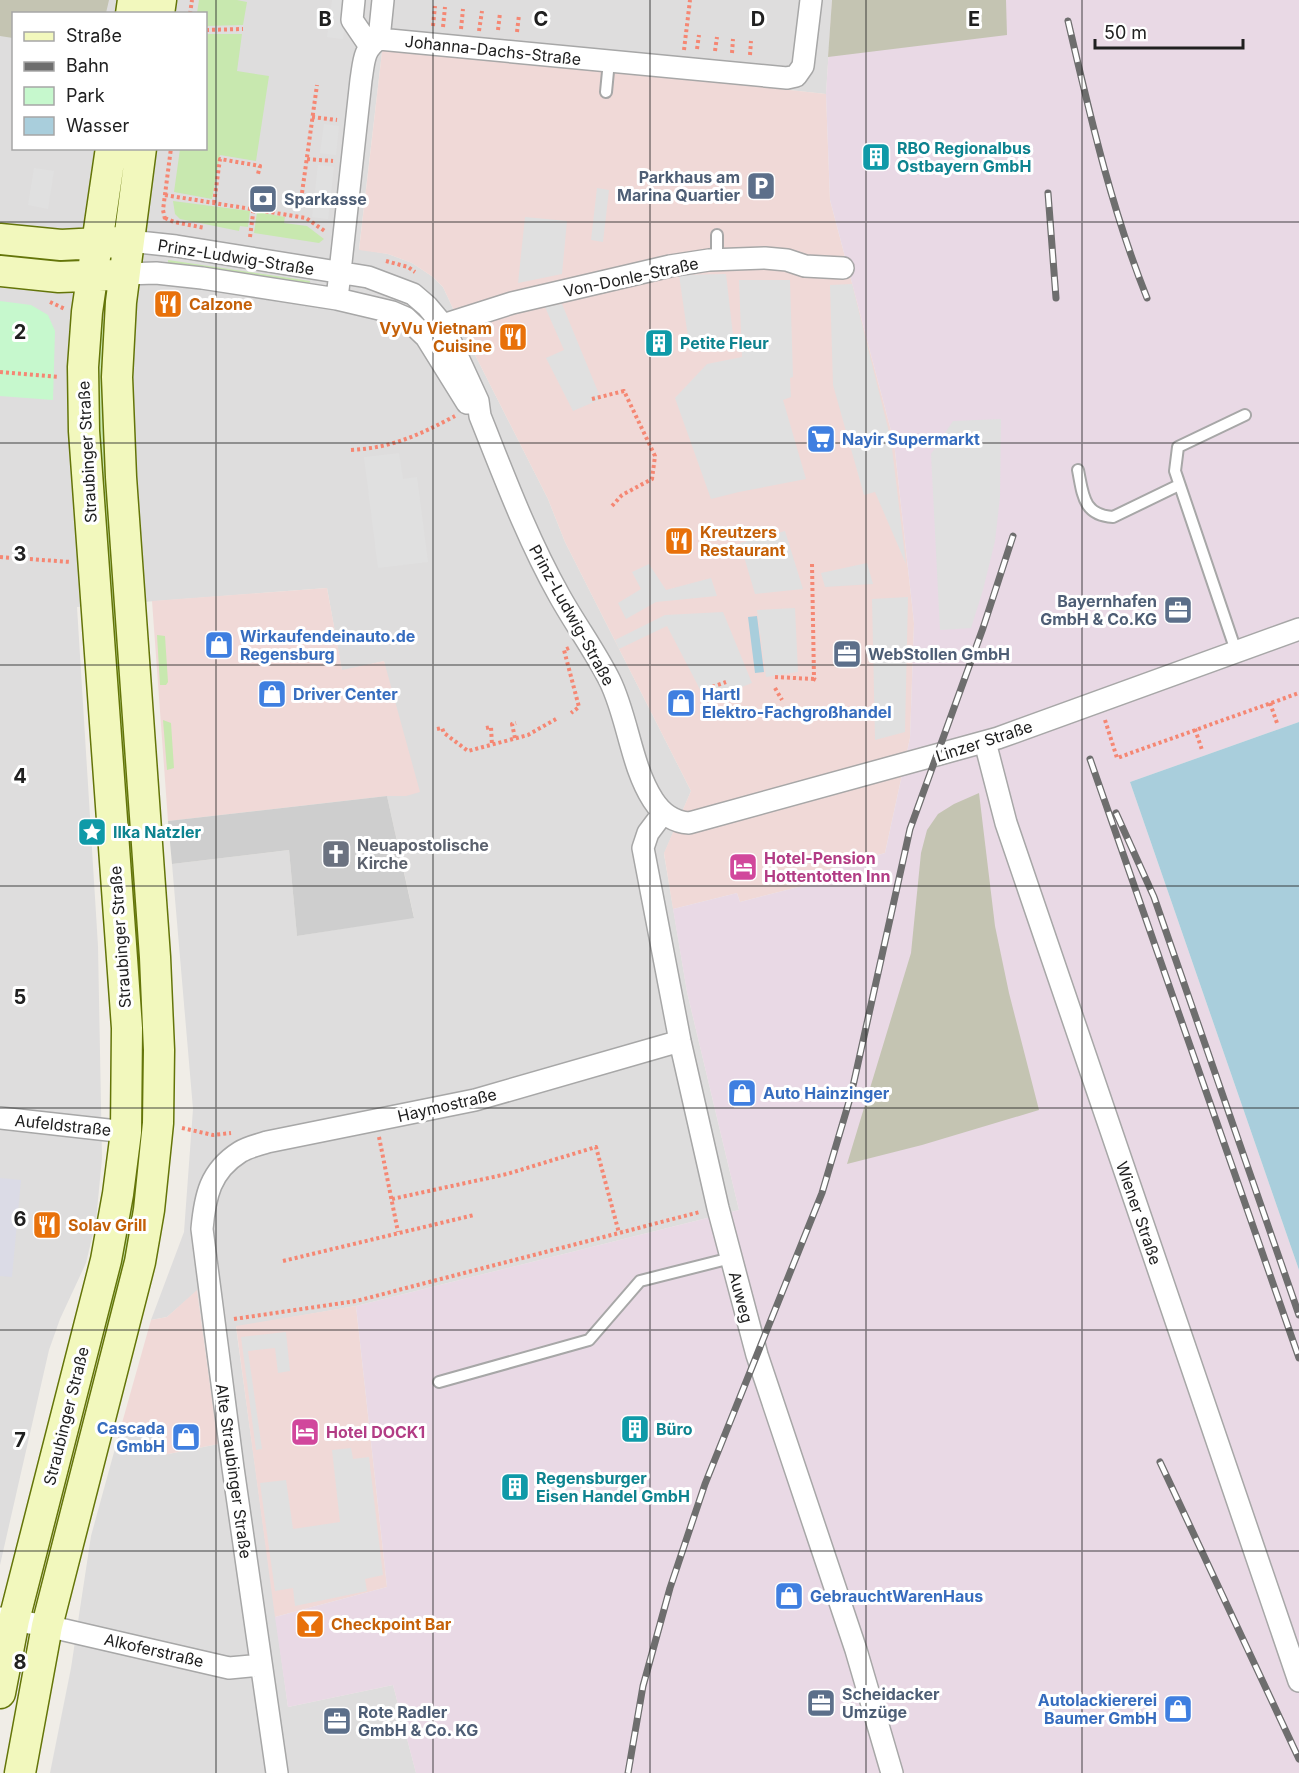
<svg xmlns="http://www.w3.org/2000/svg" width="1299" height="1773" font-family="Inter,sans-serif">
  <rect width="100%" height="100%" fill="#f0ede7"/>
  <path fill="#dedddd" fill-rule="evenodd" d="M0,0H832L826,94L393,47L387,48L382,52L359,249L388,254L412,263L433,277L443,287L471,347L548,499L565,542L691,791L664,854L687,992L739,1210L356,1306L236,1327L288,1707L393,1685L416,1773H50L71,1668L91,1536L122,1423L163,1434V1455L218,1444L197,1291L167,1317L151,1320L184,1232L193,1109L172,864L289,850L297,936L414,917L387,796H406L384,661L342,671L327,588L77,607L98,946L102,1158L96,1221L86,1263L60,1319L49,1350L0,1565ZM14,14H206V148H14Z"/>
  <path fill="#f0d9d7" d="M393,47L826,94L830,200L894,442L914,623L910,738L885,853L812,874L814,883L740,902L737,893L673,909L664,853L691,791L565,542L548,499L471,347L443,287L433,277L412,263L388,254L359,250L382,52L387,48Z
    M327,588L342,670L384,661L420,792L406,796H387L168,821L152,601Z
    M197,1290L218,1444L163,1455V1434L122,1423L151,1320L167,1317Z
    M356,1306L387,1587L275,1617L236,1326Z"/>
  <path fill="#e9d9e5" d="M832,0H1299V722L1130,782L1299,1270V1773H416L393,1685L288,1707L275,1617L387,1587L356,1306L739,1210L687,992L673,909L737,893L740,902L814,883L812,874L885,853L910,738L914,623L894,442L830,200L826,94Z"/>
  <path fill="#cecece" d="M387,796L414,918L297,936L289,850L172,864L168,821Z"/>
  <path fill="#c4c4b2" d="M0,0H109L106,13L14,14L13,38L0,36Z
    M832,0H1006L1007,35L828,57Z
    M979,793L995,926L1009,993L1039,1110L922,1145L847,1164L911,953L921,853L927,830L938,814L954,804Z"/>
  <path fill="#c8e8af" d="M199,0H237L247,2L243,25L206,26V14L197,13Z
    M206,34H242L237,71L269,76L256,161L220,155L212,199L174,192L180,149L206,148Z
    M173,201L250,211L248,227L240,226L239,231L180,219L175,214Z
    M257,212L285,217L284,223L307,226L324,239L319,243L254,233Z
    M168,260L310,281L309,285L168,264Z
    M100,319H104L103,428L150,1070H141L99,428Z
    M157,635L165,636L168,682L166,685H160Z
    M163,720L171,723L174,768L167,770Z
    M140,1085H151L140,1213L100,1365C105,1321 119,1279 126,1235C135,1186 136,1135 140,1085Z"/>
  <path fill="#c6f8cd" d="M0,301L31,305L48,315L55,331L53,400L0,396Z"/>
  <path fill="#e0e0e0" d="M332,0H349L343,39L327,37Z
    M324,124L339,126L336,155L320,153Z
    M318,165L334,167L328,219L312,217Z
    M34,168L54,171L48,209L28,205Z
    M597,188L609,190L603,242L591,240Z
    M525,217L567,221L562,274L518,283Z
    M726,274L734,344L690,351L679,275Z
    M739,280H790L793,377L790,378L791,397L783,400L806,479L739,492L711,499L675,398L707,364L742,357Z
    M852,284L891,440L906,564L875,492L864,495L833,385L830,285Z
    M562,304L601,399L573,411L546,358L564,350L545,307Z
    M1001,419L1000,497L995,541L983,590L971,628L940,630L931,454L953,421Z
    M399,453L403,479L417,477L428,562L378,568L364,457Z
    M785,531L803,589L755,594L740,543Z
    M867,563L873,584L825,587L821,573Z
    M649,564L666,590L711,578L717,596L656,602L626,619L618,603L641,589L632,572Z
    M908,597L905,732L875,740L872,599Z
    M795,608L798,672L766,677L757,610Z
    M723,612L752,683L706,701L667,626L619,649L615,640L665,615Z
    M286,1332L290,1371L278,1373L275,1348L248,1351L262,1449L256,1450L241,1337Z
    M351,1448L353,1459L369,1457L383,1575L365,1579L367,1591L295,1606L293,1588L275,1591L260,1483L286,1480L293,1529L340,1522L332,1450Z"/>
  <path fill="#dbdbe6" d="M0,1178L21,1180L12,1277L0,1276Z"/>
  <path fill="#a9cedc" d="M757,616L764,672L755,673L748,617Z
    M1299,722V1270L1130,782Z"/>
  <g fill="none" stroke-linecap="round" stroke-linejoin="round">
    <g stroke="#a7a7a7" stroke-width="14">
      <path id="lane" d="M606,92L609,61
        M717,260V235
        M1078,470C1083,495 1083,515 1113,517L1179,485
        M1236,651L1175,471L1178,447L1245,415
        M439,1382L589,1340L640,1281L731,1258"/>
    </g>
    <g stroke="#a7a7a7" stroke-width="24">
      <path id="street" d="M354,0L352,20L369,45
        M379,39L383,0
        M129,241L176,246L368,277L413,294L427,306L443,325L478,401L480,416C504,476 527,538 559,595C575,624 595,651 610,681C628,718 631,766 653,800C662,814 673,822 689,823L998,738L1299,629
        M124,274L156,273L202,278L337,299L392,312L406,318L426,337L467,403
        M337,299L361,80C364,62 363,49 379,39L787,78L796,76L803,66L811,0
        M426,337L443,325L512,303L670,266L709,260L765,258L787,260L805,266L843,268
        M985,742L1006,823L1299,1681
        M663,813L648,833L643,848L680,1041L718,1208L757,1355L856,1650L892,1773
        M0,1118L126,1132
        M1,1618L47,1626L229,1668L261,1665
        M277,1773L233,1468L202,1229C205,1196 210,1171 240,1152C248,1147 258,1145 267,1142L475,1100L680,1041"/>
    </g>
    <g stroke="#647509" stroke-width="33">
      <path id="secondary" d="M131,14L133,0
        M159,14L161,0
        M0,239L61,245L117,242
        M0,271L59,277L112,275
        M0,1693L14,1620L106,1260L118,1194L126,1132L127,1028L84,431L83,367L87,312L111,148
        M20,1773L47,1626L140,1262L149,1210L158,1123L159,1050L155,957L121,477L117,377L121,302L141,148"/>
    </g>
    <path stroke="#f58773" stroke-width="4" stroke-dasharray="3 3" stroke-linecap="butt" d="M190,14L192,0
      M433,26L435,6
      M443,27L445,7
      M461,29L463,9
      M206,30L243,29
      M498,30L500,13
      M479,31L482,11
      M517,32L519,15
      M697,49L699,35
      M684,50L690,0
      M715,51L717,37
      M732,53L733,39
      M750,55L751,41
      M312,117L337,120
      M307,159L333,161
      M302,193L317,85
      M165,195L306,218L326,232
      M214,203L220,159L260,166L258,174
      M165,218L174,222L205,228
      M165,219L163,210L171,148
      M250,237L254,206
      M386,261L408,267L415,272
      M50,302L65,309
      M0,372L59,377
      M592,399L624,391L655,456L652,479L622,495L612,506
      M351,450C392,448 419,435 455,416
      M0,557L71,562
      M812,564L814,679L818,681
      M569,648L564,650L579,707L571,713
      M775,677L814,679
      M775,688L782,700
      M701,691L726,682
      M1270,703L1277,723
      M1105,720L1117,758L1299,693
      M486,728L491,727L492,745
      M437,729L442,728L444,733L468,751L528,735L556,719
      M1195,729L1202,750
      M515,738L512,724L516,723
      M182,1128L213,1135L231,1133
      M379,1137L398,1232
      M392,1199L507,1174L596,1147L619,1233
      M283,1261L474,1215
      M234,1319L356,1301L700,1212"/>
    <use href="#lane" stroke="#fff" stroke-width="10"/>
    <use href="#street" stroke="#fff" stroke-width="21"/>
    <use href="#secondary" stroke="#f2f8bd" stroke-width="30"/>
    <g stroke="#6e6e6e" stroke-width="7">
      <path id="rail" d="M1068,21C1090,115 1111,208 1147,298
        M1048,193L1056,298
        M1090,759L1299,1358
        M1116,813L1154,897L1299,1315
        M1160,1462L1299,1759
        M628,1773L643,1686L670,1588L705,1484L822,1193L851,1095L910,829L983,628L1013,536"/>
    </g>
    <use href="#rail" stroke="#fff" stroke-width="4.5" stroke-dasharray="14" stroke-linecap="butt"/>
  </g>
  <path fill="none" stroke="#202020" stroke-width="1.5" stroke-opacity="0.55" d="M216,0V1773M433,0V1773M650,0V1773M866,0V1773M1082,0V1773M0,222H1299M0,443H1299M0,665H1299M0,886H1299M0,1108H1299M0,1330H1299M0,1551H1299"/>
  <defs>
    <g id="building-square" transform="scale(1.5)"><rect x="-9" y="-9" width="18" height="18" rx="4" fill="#0f9aa8" stroke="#fff"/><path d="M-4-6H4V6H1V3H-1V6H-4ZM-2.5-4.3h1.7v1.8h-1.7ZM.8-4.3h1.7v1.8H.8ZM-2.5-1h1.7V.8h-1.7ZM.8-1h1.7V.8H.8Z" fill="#fff"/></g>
    <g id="parking-square" transform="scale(1.5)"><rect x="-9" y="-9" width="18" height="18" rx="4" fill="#5c6f8a" stroke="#fff"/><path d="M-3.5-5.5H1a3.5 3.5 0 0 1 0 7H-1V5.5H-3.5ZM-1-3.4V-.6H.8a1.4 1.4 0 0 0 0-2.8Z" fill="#fff"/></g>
    <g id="bank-square" transform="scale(1.5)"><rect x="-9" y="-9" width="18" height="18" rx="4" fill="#5c6f8a" stroke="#fff"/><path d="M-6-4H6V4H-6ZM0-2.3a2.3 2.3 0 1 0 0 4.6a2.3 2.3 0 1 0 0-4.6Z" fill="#fff"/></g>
    <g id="restaurant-square" transform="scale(1.5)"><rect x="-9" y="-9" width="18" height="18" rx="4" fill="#e8710a" stroke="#fff"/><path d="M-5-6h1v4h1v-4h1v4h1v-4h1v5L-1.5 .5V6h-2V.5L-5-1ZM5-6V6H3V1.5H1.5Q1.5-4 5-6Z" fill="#fff"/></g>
    <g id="supermarket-square" transform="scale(1.5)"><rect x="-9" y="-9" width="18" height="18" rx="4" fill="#3f7fe0" stroke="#fff"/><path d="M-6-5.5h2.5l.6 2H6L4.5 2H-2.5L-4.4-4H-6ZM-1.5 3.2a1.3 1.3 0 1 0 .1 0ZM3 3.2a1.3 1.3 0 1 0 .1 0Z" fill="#fff"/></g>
    <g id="office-square" transform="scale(1.5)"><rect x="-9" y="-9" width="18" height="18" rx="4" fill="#5c6f8a" stroke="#fff"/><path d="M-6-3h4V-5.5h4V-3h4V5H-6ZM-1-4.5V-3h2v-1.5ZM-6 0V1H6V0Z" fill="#fff"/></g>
    <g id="shop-square" transform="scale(1.5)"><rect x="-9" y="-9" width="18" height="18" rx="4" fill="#3f7fe0" stroke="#fff"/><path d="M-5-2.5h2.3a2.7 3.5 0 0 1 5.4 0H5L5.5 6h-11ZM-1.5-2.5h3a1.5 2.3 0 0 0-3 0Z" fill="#fff"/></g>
    <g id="sight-square" transform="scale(1.5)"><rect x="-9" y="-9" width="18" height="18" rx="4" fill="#0f9aa8" stroke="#fff"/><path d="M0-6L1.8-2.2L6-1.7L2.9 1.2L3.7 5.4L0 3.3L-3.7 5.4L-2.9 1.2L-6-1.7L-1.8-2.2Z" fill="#fff"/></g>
    <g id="church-square" transform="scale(1.5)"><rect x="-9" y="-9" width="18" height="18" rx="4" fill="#6b7280" stroke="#fff"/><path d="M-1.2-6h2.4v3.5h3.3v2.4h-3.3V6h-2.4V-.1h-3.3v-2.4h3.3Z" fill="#fff"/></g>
    <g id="hotel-square" transform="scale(1.5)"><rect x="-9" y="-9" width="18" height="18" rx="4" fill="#d1479c" stroke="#fff"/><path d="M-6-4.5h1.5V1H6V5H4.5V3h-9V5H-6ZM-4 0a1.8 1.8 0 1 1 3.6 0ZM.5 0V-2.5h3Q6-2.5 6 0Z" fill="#fff"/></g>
    <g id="bar-square" transform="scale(1.5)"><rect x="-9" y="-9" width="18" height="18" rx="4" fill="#e8710a" stroke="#fff"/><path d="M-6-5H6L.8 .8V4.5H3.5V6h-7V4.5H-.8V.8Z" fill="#fff"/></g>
  </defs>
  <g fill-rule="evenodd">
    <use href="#building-square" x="876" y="157"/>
    <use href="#parking-square" x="761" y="186"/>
    <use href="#bank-square" x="263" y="199"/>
    <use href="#restaurant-square" x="168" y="304"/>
    <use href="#restaurant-square" x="513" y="337"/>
    <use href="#building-square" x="659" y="343"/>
    <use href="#supermarket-square" x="821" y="439"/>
    <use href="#restaurant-square" x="679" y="541"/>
    <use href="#office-square" x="1178" y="610"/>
    <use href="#shop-square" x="219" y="645"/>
    <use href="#office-square" x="847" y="654"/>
    <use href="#shop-square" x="272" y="694"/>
    <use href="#shop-square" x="681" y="703"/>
    <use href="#sight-square" x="92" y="832"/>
    <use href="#church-square" x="336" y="854"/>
    <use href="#hotel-square" x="743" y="867"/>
    <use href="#shop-square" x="742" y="1093"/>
    <use href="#restaurant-square" x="47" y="1225"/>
    <use href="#building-square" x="635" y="1429"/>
    <use href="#hotel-square" x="305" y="1432"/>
    <use href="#shop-square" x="186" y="1437"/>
    <use href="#building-square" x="515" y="1487"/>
    <use href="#shop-square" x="789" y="1596"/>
    <use href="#bar-square" x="310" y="1624"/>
    <use href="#office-square" x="821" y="1703"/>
    <use href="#shop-square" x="1178" y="1709"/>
    <use href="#office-square" x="337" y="1721"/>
  </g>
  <g text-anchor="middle" stroke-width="6" stroke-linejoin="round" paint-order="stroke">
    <g font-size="16" fill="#202020" stroke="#fff">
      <text transform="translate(493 50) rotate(6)" y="6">Johanna-Dachs-Straße</text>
      <text transform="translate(236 257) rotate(9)" y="6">Prinz-Ludwig-Straße</text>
      <text transform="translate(631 277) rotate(-12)" y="6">Von-Donle-Straße</text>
      <text transform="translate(87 452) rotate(-93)" y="6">Straubinger Straße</text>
      <text transform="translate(572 615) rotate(61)" y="6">Prinz-Ludwig-Straße</text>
      <text transform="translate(984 741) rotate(-18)" y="6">Linzer Straße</text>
      <text transform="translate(120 937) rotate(-94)" y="6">Straubinger Straße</text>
      <text transform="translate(447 1105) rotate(-13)" y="6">Haymostraße</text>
      <text transform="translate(63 1125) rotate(6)" y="6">Aufeldstraße</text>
      <text transform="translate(1139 1213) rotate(71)" y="6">Wiener Straße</text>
      <text transform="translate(741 1297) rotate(75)" y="6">Auweg</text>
      <text transform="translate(66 1416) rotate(-76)" y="6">Straubinger Straße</text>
      <text transform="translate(234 1471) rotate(82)" y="6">Alte Straubinger Straße</text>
      <text transform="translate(154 1650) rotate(13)" y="6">Alkoferstraße</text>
    </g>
    <g font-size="16" font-weight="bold" fill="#0d838f" stroke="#fff" text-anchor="start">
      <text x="897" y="154">RBO Regionalbus<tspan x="897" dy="18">Ostbayern GmbH</tspan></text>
      <text x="680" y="349">Petite Fleur</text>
      <text x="113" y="838">Ilka Natzler</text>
      <text x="656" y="1435">Büro</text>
      <text x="536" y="1484">Regensburger<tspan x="536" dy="18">Eisen Handel GmbH</tspan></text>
    </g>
    <g font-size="16" font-weight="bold" fill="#4e5e75" stroke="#fff" text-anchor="start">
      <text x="740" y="183" text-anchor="end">Parkhaus am<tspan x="740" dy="18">Marina Quartier</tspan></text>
      <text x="284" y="205">Sparkasse</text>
      <text x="1157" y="607" text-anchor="end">Bayernhafen<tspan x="1157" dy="18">GmbH &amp; Co.KG</tspan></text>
      <text x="868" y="660">WebStollen GmbH</text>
      <text x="842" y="1700">Scheidacker<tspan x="842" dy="18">Umzüge</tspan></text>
      <text x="358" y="1718">Rote Radler<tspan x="358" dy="18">GmbH &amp; Co. KG</tspan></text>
    </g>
    <g font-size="16" font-weight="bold" fill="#c56008" stroke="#fff" text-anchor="start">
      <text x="189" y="310">Calzone</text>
      <text x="492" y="334" text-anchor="end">VyVu Vietnam<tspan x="492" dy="18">Cuisine</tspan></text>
      <text x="700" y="538">Kreutzers<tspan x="700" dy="18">Restaurant</tspan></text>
      <text x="68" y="1231">Solav Grill</text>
      <text x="331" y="1630">Checkpoint Bar</text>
    </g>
    <g font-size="16" font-weight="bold" fill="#366cbe" stroke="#fff" text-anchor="start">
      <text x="842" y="445">Nayir Supermarkt</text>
      <text x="240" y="642">Wirkaufendeinauto.de<tspan x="240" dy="18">Regensburg</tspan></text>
      <text x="293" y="700">Driver Center</text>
      <text x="702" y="700">Hartl<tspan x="702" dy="18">Elektro-Fachgroßhandel</tspan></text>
      <text x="763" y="1099">Auto Hainzinger</text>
      <text x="165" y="1434" text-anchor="end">Cascada<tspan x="165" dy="18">GmbH</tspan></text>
      <text x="810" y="1602">GebrauchtWarenHaus</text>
      <text x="1157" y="1706" text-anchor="end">Autolackiererei<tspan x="1157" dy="18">Baumer GmbH</tspan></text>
    </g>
    <g font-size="16" font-weight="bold" fill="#5b616d" stroke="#fff" text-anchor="start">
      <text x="357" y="851">Neuapostolische<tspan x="357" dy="18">Kirche</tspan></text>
    </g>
    <g font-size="16" font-weight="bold" fill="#b23c85" stroke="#fff" text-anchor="start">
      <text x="764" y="864">Hotel-Pension<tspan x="764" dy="18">Hottentotten Inn</tspan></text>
      <text x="326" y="1438">Hotel DOCK1</text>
    </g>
  </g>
  <g font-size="20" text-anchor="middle" font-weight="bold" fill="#202020" stroke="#fff" stroke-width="6" stroke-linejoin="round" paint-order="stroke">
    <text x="325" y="26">B</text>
    <text x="541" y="26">C</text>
    <text x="758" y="26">D</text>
    <text x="974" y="26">E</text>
    <text x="20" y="339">2</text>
    <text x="20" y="561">3</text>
    <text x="20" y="783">4</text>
    <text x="20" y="1004">5</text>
    <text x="20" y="1226">6</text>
    <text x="20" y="1447">7</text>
    <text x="20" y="1669">8</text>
  </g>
  <rect x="12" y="12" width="195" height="138" fill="#ffffff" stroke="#a6a6a6" stroke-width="1.5"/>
  <rect x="24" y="32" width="30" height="9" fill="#f2f8bd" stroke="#a6a6a6" stroke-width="1.5"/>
  <text x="66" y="42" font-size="18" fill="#202020">Straße</text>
  <rect x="24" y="62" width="30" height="9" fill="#6e6e6e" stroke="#a6a6a6" stroke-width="1.5"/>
  <text x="66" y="72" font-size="18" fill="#202020">Bahn</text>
  <rect x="24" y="87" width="30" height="18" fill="#c6f8cd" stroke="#a6a6a6" stroke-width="1.5"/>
  <text x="66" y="102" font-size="18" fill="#202020">Park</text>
  <rect x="24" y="117" width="30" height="18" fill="#a9cedc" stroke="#a6a6a6" stroke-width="1.5"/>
  <text x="66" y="132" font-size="18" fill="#202020">Wasser</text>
  <path d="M1095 39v9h148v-9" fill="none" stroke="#202020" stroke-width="3"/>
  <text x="1104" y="39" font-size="18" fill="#202020" stroke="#ffffff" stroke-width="4.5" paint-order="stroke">50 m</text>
</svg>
